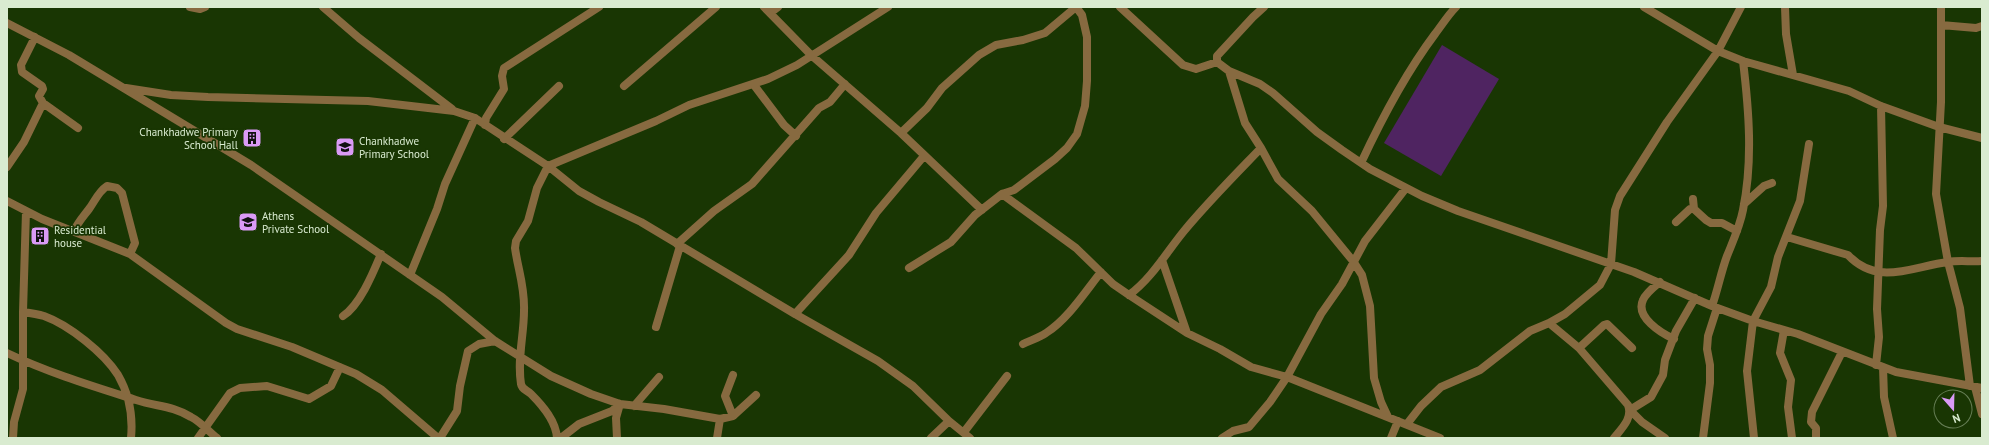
<svg xmlns="http://www.w3.org/2000/svg" width="1989" height="445" font-family="'PT Sans',sans-serif">
  <rect width="100%" height="100%" fill="#193603"/>
  <path fill="#4f2461" d="M1442,45L1499,79L1441,176L1384,143Z"/>
  <g fill="none" stroke-linecap="round" stroke-linejoin="round">
    <path stroke="#876a40" stroke-width="8" d="M190,7L200,9L205,7
      M323,7L359,38L452,109
      M764,7L811,55L901,133L982,210
      M1120,7L1183,65L1196,69L1217,62
      M1264,7L1253,17L1217,56V62L1229,71L1260,84L1273,93L1317,132L1342,150L1370,169L1422,196L1458,211L1634,272L1712,306L1753,321L1798,334L1896,372L1982,388
      M1644,7L1718,51L1743,61L1849,91L1881,106L1939,127L1982,138
      M1785,7L1786,34L1793,75
      M1941,7V102L1936,194L1948,262L1960,308L1970,386
      M770,13L778,7
      M7,23L69,55L251,165L442,297L495,341L551,376L591,394L620,404L664,409L720,419
      M1941,25L1976,28L1982,26
      M35,37L21,65L22,72L42,86L43,89L39,96L43,103L78,128
      M1229,71L1245,123L1261,148L1273,170L1278,179L1312,211L1353,261L1362,275L1370,306L1374,378L1381,402L1388,417
      M754,85L784,125L796,136
      M624,86L716,7
      M126,88L171,95L208,97L368,101L454,111L475,118L548,166L579,191L599,202L641,222L795,314L878,361L913,386L949,421L970,438
      M485,125L486,118L504,89L502,76L504,68L599,7
      M901,133L927,108L942,88L979,55L996,45L1023,40L1045,33L1076,7
      M504,139L559,86
      M1361,163C1382,118 1405,74 1435,34C1442,25 1448,15 1456,7
      M7,167L24,142L43,103
      M1002,194L1076,248L1113,284L1129,295L1187,333L1220,349L1251,367L1287,377L1440,438
      M1693,199L1694,209L1706,220L1711,223H1722L1737,231
      M7,201L42,219L130,254L226,323L237,329L292,347L356,374L382,390L438,438
      M1744,204L1764,186L1772,183
      M1676,222L1690,209H1694
      M74,231C78,222 83,217 89,209C95,201 98,192 107,186L117,188L122,193L135,243L130,254
      M1787,237L1848,255C1878,287 1913,266 1948,262C1959,260 1971,262 1982,261
      M677,244L714,211L752,184L819,108L830,102L845,84
      M1162,260L1187,333
      M909,268L951,242L975,215L1002,194L1014,190L1055,159L1067,148L1077,134L1085,106L1087,81V37L1082,15L1076,7
      M410,275L437,209L445,184L475,118
      M1660,282C1654,287 1646,293 1643,300C1635,317 1661,333 1674,339
      M1129,295C1152,278 1166,253 1184,231C1208,202 1235,175 1261,148
      M1712,306C1718,289 1721,272 1727,256C1733,241 1740,226 1743,210C1753,161 1749,111 1743,61
      M23,312C30,313 37,314 44,316C69,325 104,353 118,375C129,394 133,417 131,438
      M795,314L849,255L876,213L924,156
      M343,316C360,305 373,273 381,254
      M1549,323L1579,348L1628,405C1633,418 1622,428 1614,438
      M656,327L680,246
      M1784,330L1780,353L1791,380L1788,407L1792,438
      M1023,344C1031,340 1039,338 1046,333C1068,319 1085,292 1101,272
      M1579,348L1604,325L1607,324L1632,348
      M7,353C49,373 92,386 136,400C157,407 171,405 191,417C201,422 208,431 217,438
      M1876,365L1879,337L1877,309L1880,230L1883,206L1881,106
      M1883,367L1884,397L1893,438
      M1975,387L1982,414
      M634,406L659,377
      M733,416L725,396L733,375
      M1407,424L1421,406L1441,387L1480,370L1530,331L1549,323L1565,314L1600,285L1611,264L1615,210L1620,196L1667,122L1718,51L1741,7
      M964,432L1007,376
      M13,438L14,422L23,389V312L26,211
      M198,438L230,393L240,388L267,386L309,399L331,386L340,367
      M440,438L457,411L460,386L468,351L479,344L495,341
      M557,438C556,421 543,406 531,394C527,390 522,390 521,384C517,359 524,335 524,311C525,287 518,270 515,248L516,241L528,221L537,188L548,166L656,121L689,105L768,79L797,65L888,7
      M561,438L579,424L612,411L620,404
      M617,438L616,418L620,404
      M717,438L720,419L733,416L756,395
      M931,438L949,421
      M1222,438L1233,431L1249,427L1270,402L1287,377L1321,314L1342,284L1365,241L1406,188
      M1391,438L1398,421
      M1665,438L1642,422L1630,410L1651,397L1663,375L1665,360L1676,331L1695,298
      M1703,438L1710,383V365L1707,349L1708,336L1717,308
      M1754,438L1747,371L1753,321L1771,287L1778,257L1800,201L1809,144
      M1816,438V428L1811,422L1812,412L1842,352"/>
  </g>
  <defs>
    <g id="building-square" transform="scale(1)"><rect x="-9" y="-9" width="18" height="18" rx="4" fill="#da9af6" stroke="#193603"/><path d="M-4-6H4V6H1V3H-1V6H-4ZM-2.5-4.3h1.7v1.8h-1.7ZM.8-4.3h1.7v1.8H.8ZM-2.5-1h1.7V.8h-1.7ZM.8-1h1.7V.8H.8Z" fill="#111"/></g>
    <g id="school-square" transform="scale(1)"><rect x="-9" y="-9" width="18" height="18" rx="4" fill="#da9af6" stroke="#193603"/><path d="M0-5L7-2L0 1L-7-2ZM-4 1L0 2.5L4 1V4Q0 6-4 4Z" fill="#111"/></g>
  </defs>
  <g fill-rule="evenodd">
    <use href="#building-square" x="252" y="138"/>
    <use href="#school-square" x="345" y="147"/>
    <use href="#school-square" x="248" y="222"/>
    <use href="#building-square" x="40" y="236"/>
  </g>
  <g text-anchor="middle" stroke-width="3.5" stroke-linejoin="round" paint-order="stroke">
    <g font-size="11" fill="#d9ebd0" stroke="#193603" text-anchor="start">
      <text x="238" y="136" text-anchor="end">Chankhadwe Primary<tspan x="238" dy="13">School Hall</tspan></text>
      <text x="359" y="145">Chankhadwe<tspan x="359" dy="13">Primary School</tspan></text>
      <text x="262" y="220">Athens<tspan x="262" dy="13">Private School</tspan></text>
      <text x="54" y="234">Residential<tspan x="54" dy="13">house</tspan></text>
    </g>
  </g>
  <rect width="1989" height="445" fill="none" stroke="#d9ebd0" stroke-width="16"/>
  <g transform="translate(1953 409) rotate(160)"><circle r="19" fill="#193603" stroke="#667e55"/>
  <path d="M0-3L7 15L0 10L-7 15Z" fill="#da9af6"/>
  <text y="-6" font-size="11" font-weight="bold" text-anchor="middle" fill="#d9ebd0">N</text>
  </g>
</svg>
